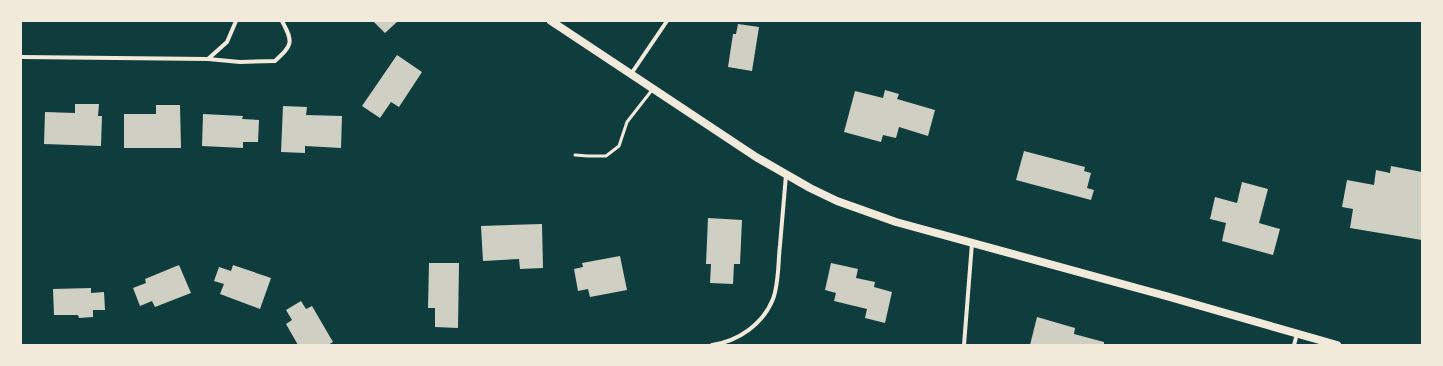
<svg xmlns="http://www.w3.org/2000/svg" width="1443" height="366" font-family="Signika,sans-serif">
  <rect width="100%" height="100%" fill="#0f3d3e"/>
  <path fill="#cfcfc3" d="M373,21H398L385,33Z
    M738,24L759,27L752,71L728,67L733,34H736Z
    M397,55L422,72L399,107L391,102L380,118L362,106Z
    M885,90L899,94L897,99L935,110L928,136L899,127L896,138L883,135L881,142L844,132L855,91L883,98Z
    M75,104H99L98,116H102L101,146L44,144L45,112L75,113Z
    M156,105H180L181,148H124V114H156Z
    M283,106L307,107L306,115L342,116L341,148L305,146V153L281,152Z
    M203,114L243,116L242,119L259,120L258,142H243V148L202,146Z
    M1024,151L1085,167L1084,171L1091,173L1087,188L1094,190L1091,200L1016,180Z
    M1391,166L1422,172V240L1350,228L1353,209L1342,207L1347,180L1374,185L1376,170L1390,173Z
    M1242,182L1268,189L1259,223L1280,229L1273,255L1222,241L1226,223L1210,219L1215,197L1237,203Z
    M708,218L742,220L740,264H734L733,284L710,283L711,264H706Z
    M542,224L543,268L520,269L519,259L483,261L481,226Z
    M620,256L627,290L590,297L588,289L578,291L574,269L583,267L582,263Z
    M429,263H459L458,328L435,327V308H428Z
    M831,263L858,269L856,278L875,282L874,287L892,292L885,323L865,318L867,309L834,301L836,293L825,290Z
    M179,265L191,293L155,307L152,301L140,306L133,288L146,283L145,279Z
    M233,265L271,278L260,309L220,294L224,284L214,281L219,267L231,271Z
    M91,288V293L104,292L105,310H93V317L79,318L78,315H54L53,289Z
    M301,301L306,309L312,306L333,342L328,345H298L286,324L292,320L286,310Z
    M1037,317L1075,328L1074,334L1104,342V345H1030Z"/>
  <g fill="none" stroke-linecap="round" stroke-linejoin="round">
    <path stroke="#f1e9da" stroke-width="3" d="M575,155L588,156H606L619,146L627,122L652,90"/>
    <path stroke="#f1e9da" stroke-width="4" d="M21,57L208,59L240,62L275,61C292,45 294,43 282,21
      M208,59L227,42L236,21
      M631,74L667,21
      M712,345C739,341 763,324 773,299C779,283 778,262 780,245C782,221 784,198 786,175
      M964,345L972,243
      M1294,345L1297,334"/>
    <path stroke="#f1e9da" stroke-width="8" d="M551,21L756,157L810,188L837,201L896,222L1166,296L1337,345"/>
  </g>
  <rect width="1443" height="366" fill="none" stroke="#f1e9da" stroke-width="44"/>
</svg>
